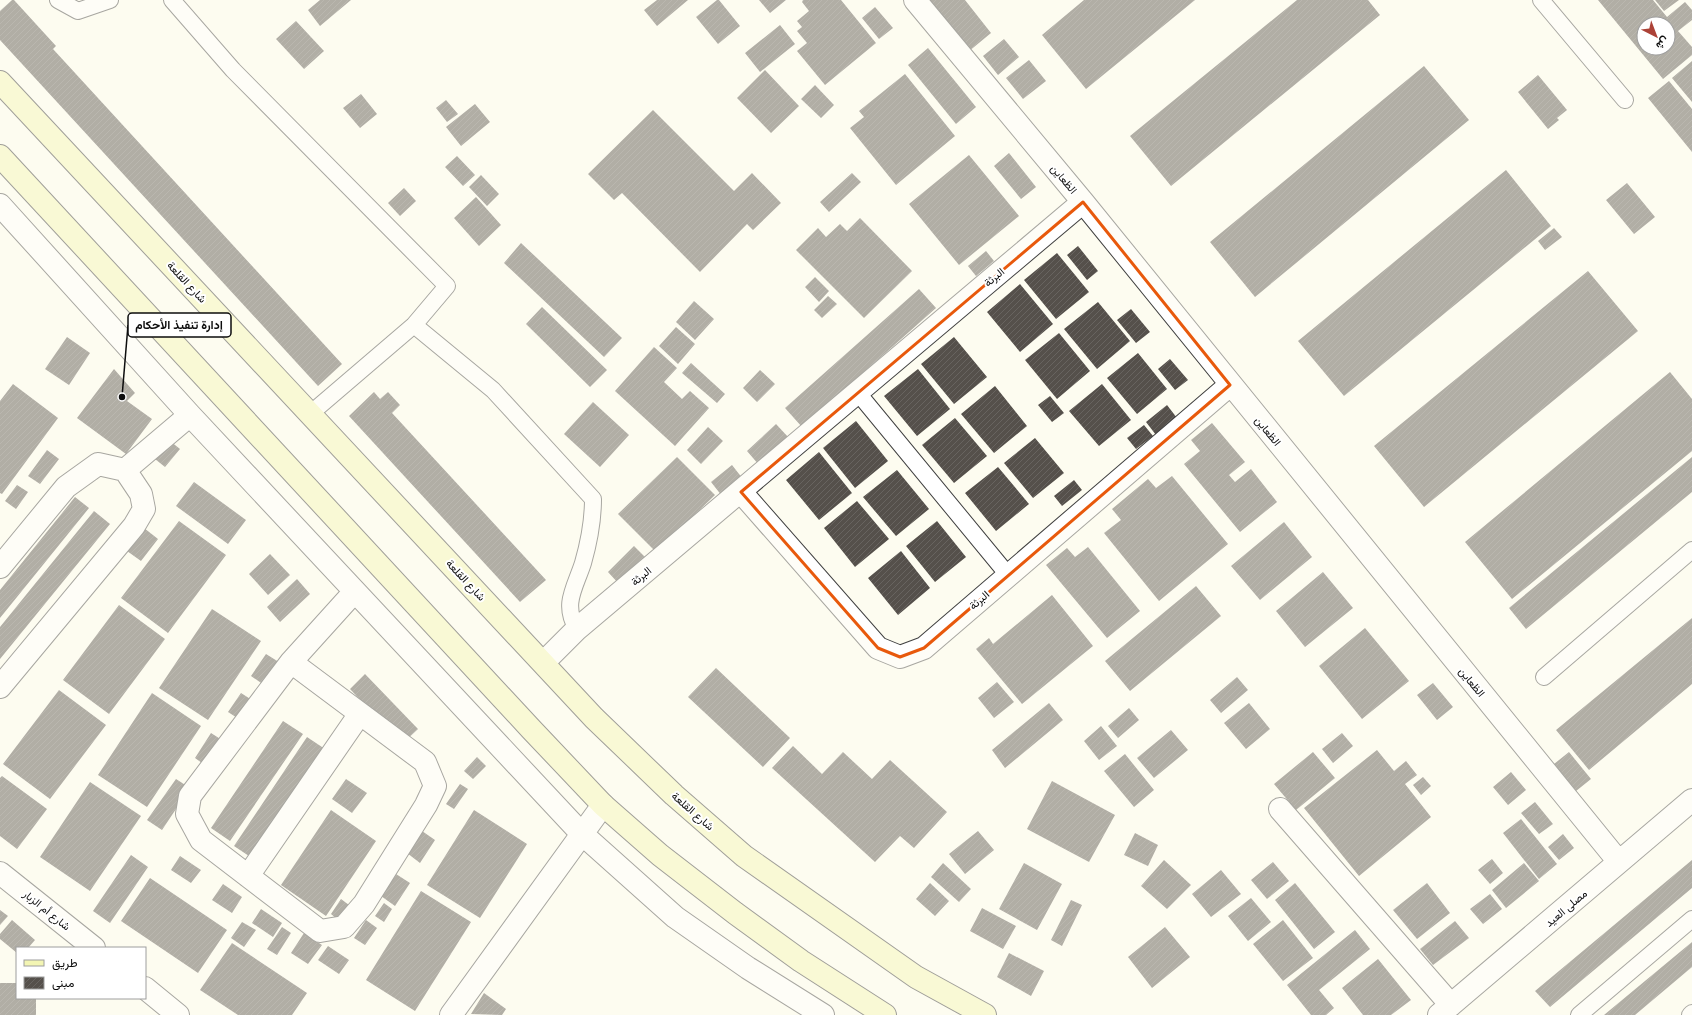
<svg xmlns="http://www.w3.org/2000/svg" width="1692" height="1015" font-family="Georgia,Vazirmatn,serif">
  <defs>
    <pattern id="building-hatch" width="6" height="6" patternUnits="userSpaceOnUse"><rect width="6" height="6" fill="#55504b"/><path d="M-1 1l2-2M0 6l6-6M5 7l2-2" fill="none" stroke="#686460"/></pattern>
  </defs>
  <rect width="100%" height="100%" fill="#fdfcf0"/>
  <path fill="url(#building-hatch)" fill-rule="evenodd" d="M12,0H14L56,46L53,49L342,364L318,386L0,40V11Z
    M320,0H351L320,26L308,10Z
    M657,0H688L657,26L644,10Z
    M717,0H719L740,26L718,44L696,17Z
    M759,0H786L770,13Z
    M803,0H841L876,43L825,85L797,51L807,43L797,31L802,27L797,21L809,11L802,2Z
    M925,0H965L991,33L968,52Z
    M1084,0H1195L1086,89L1042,35Z
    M1297,0H1368L1380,15L1171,186L1130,136Z
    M1598,0H1653L1667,17L1685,2L1692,10V20L1678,31L1692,47V55L1663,79ZM1644,24H1668V48H1644Z
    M1655,0H1679L1664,11Z
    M875,7L893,28L879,39L862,18Z
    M296,21L324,51L304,69L276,39Z
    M780,25L795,44L760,72L745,53Z
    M1004,39L1019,57L998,75L983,56Z
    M928,48L976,107L956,124L908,65Z
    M1029,60L1046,81L1023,99L1006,78Z
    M1692,61V102L1672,78Z
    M1424,66L1469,120L1255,297L1210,242Z
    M765,70L799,106L771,133L737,98Z
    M905,74L955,136L896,185L850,128L864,117L859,111Z
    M1538,75L1567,110L1557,118L1559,120L1548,129L1518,92Z
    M1669,81L1692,109V152L1648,98Z
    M815,85L834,105L821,118L801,99Z
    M361,94L377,114L360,128L343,108Z
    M446,100L458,114L447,122L436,108Z
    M475,104L490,122L461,146L446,127Z
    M653,110L734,191L752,173L781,203L753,230L747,224L700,272L622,193L614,200L588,174Z
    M1009,153L1036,187L1021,199L994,166Z
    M969,155L1019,216L959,265L909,204Z
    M457,156L475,175L463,186L445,167Z
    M1506,170L1551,226L1344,396L1298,341Z
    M852,173L861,182L829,212L820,202Z
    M481,175L499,194L487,206L469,187Z
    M1627,183L1655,217L1634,234L1606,200Z
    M404,188L416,201L400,216L388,203Z
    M476,197L501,225L479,246L454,218Z
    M860,218L912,271L864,318L796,250L818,228L826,237L840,224L847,231Z
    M1554,228L1562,237L1545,250L1538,241Z
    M521,243L622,338L604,357L504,263Z
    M1078,246L1098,271L1087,280L1067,255Z
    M986,251L994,261L976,276L968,266Z
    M1057,253L1089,292L1056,319L1024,280Z
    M1588,271L1638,331L1424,507L1374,446Z
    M815,277L829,291L819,302L805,287Z
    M1020,284L1053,324L1020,352L987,312Z
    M919,289L936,308L802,427L785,408Z
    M828,296L837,304L822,318L814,310Z
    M694,301L714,319L695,340L676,322Z
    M1098,302L1130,341L1097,369L1064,329Z
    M542,307L607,370L590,387L526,324Z
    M1131,309L1150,332L1136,343L1117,320Z
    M676,327L695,344L678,364L659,346Z
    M1059,333L1090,371L1057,399L1025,360Z
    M67,337L90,353L69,385L45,369Z
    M954,337L987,377L954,404L921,364Z
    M654,347L677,368L664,382L682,399L690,391L709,408L675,446L615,391Z
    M1138,353L1167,389L1137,414L1107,378Z
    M1170,359L1188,380L1175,390L1158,369Z
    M691,363L725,394L717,403L682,373Z
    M114,369L135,393L127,401L152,419L126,454L77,418Z
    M918,369L950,409L917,436L884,396Z
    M760,370L775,384L757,402L743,388Z
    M1670,372L1692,399V451L1512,599L1465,542Z
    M13,384L58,418L2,494L0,493V401Z
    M1102,384L1131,420L1099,446L1069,411Z
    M995,386L1027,426L994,453L961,414Z
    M374,392L380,399L388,392L400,405L392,413L546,580L520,602L349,416Z
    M1050,396L1064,413L1052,422L1038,405Z
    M593,402L629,435L600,467L564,434Z
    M1167,405L1177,418L1156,435L1146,422Z
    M955,418L987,456L954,483L922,445Z
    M856,421L888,461L855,488L823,448Z
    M1212,423L1245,462L1229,475L1235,482L1251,469L1277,502L1240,532L1184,464L1200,451L1191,440Z
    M776,424L789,438L759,465L747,451Z
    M1144,425L1153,436L1136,449L1127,438Z
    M708,427L723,441L701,464L687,450Z
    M1035,438L1064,473L1033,498L1004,463Z
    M170,441L180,449L165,467L155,459Z
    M47,450L59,459L40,484L28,476Z
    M819,452L852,493L819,520L786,480Z
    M677,457L715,495L656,552L618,514Z
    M1692,457V492L1526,629L1509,608Z
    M732,465L743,479L722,496L711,482Z
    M998,467L1029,504L996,531L965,493Z
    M897,470L929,509L896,536L863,497Z
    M1172,476L1228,544L1159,601L1104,533L1121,520L1112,509L1148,479L1156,488Z
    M1074,480L1082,490L1062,506L1054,496Z
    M194,482L246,520L228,544L176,506Z
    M17,485L28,492L16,509L5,501Z
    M75,497L89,508L0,618V590Z
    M857,501L889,539L855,567L824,528Z
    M94,511L110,524L0,659V627Z
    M179,521L226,555L168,633L121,598Z
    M937,521L966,557L935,582L906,546Z
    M1284,522L1312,557L1260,600L1231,566Z
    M144,528L158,539L141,561L127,551Z
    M634,546L646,558L619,584L608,572Z
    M1088,547L1140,611L1107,638L1046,565L1067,548L1075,557Z
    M901,551L930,588L898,615L868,578Z
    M270,554L290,575L268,595L249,574Z
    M1323,572L1353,608L1305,647L1276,611Z
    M297,579L310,594L280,622L267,607Z
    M1196,586L1221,616L1130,691L1105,661Z
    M1052,595L1093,646L1022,704L976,649L989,638L993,644Z
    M119,605L165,639L109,714L63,680Z
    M212,609L261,641L208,720L159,688Z
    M1692,618V684L1589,770L1556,730Z
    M1365,628L1409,681L1362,719L1319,666Z
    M266,654L282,664L267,687L251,676Z
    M716,668L790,738L763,767L688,697Z
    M365,674L418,729L402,744L350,689Z
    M1237,677L1248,690L1221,713L1210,700Z
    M997,682L1014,702L994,718L978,698Z
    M1433,683L1453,707L1437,720L1417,695Z
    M59,690L106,725L50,799L3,764Z
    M152,693L201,726L147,807L98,775Z
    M241,693L255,702L242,721L228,712Z
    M1049,703L1063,720L1005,768L992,750Z
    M1249,703L1270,729L1246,749L1224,723Z
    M1129,708L1139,720L1118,738L1108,726Z
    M283,721L303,734L230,841L211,828Z
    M1101,726L1117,746L1099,760L1084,741Z
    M1171,730L1188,750L1154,778L1137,758Z
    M211,733L225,742L209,768L195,758Z
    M1342,733L1353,746L1333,763L1322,749Z
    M307,737L325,749L252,858L234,846Z
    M793,746L822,774L843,752L872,779L890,760L947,812L914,848L900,836L875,862L772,768Z
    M1377,750L1394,771L1406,761L1417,775L1405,784L1431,817L1359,876L1304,808Z
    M1313,752L1335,778L1296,810L1274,784Z
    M1569,752L1591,779L1576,791L1554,764Z
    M1125,754L1154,790L1134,807L1104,771Z
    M477,757L486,766L473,779L464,771Z
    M1511,772L1526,790L1508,805L1493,787Z
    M2,776L47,809L17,849L0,836V778Z
    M1423,777L1431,786L1421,795L1413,785Z
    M176,779L190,788L162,830L147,820Z
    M346,779L367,793L352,813L332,799Z
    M1052,781L1115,815L1089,862L1027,829Z
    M90,782L141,816L90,891L40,857Z
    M460,784L468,789L454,809L446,804Z
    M1535,802L1553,824L1539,834L1521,813Z
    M331,810L376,841L326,916L281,885Z
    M474,810L527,844L480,918L427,885Z
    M1521,819L1557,864L1539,879L1503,833Z
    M422,831L435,840L420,863L407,853Z
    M978,831L994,850L965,874L949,854Z
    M1135,833L1158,845L1148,866L1124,855Z
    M1563,834L1574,848L1559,860L1548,847Z
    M131,855L148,867L110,923L93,911Z
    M180,856L201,870L191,883L171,870Z
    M1492,859L1503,873L1490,884L1478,870Z
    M1164,860L1191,885L1167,909L1141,886Z
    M1692,860V888L1550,1007L1535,991Z
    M1273,862L1289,881L1267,899L1251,880Z
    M943,863L971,889L959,902L931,877Z
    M1024,863L1062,884L1037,930L999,909Z
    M1524,863L1539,881L1506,908L1492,890Z
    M1221,870L1241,894L1211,917L1192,894Z
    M396,874L410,883L395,906L381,896Z
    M150,878L227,930L198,973L121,921Z
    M930,883L949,901L935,916L916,899Z
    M1295,883L1335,932L1314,949L1275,900Z
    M1427,883L1450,913L1417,939L1393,910Z
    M223,884L242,897L232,913L212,900Z
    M421,891L471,922L415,1011L366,980Z
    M1490,894L1502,909L1483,924L1470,909Z
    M1251,898L1271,922L1248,941L1228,916Z
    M341,899L349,905L338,920L331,914Z
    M1071,900L1082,905L1062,946L1051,940Z
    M384,903L392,909L384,922L375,916Z
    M982,908L1016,926L1003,949L970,931Z
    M261,909L282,923L273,937L252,923Z
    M0,910L8,916L0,925Z
    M12,920L35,940L28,948H17V953L0,939V934Z
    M366,920L377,928L365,945L354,938Z
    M1283,920L1313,958L1283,981L1253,944Z
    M1455,921L1469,938L1433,965L1420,949Z
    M242,922L256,930L244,947L231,938Z
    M282,927L291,933L277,955L267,949Z
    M1165,927L1190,957L1152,988L1128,957Z
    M1355,930L1370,949L1319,990L1334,1008L1326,1015H1311L1287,985Z
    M304,933L322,945L308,964L291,953Z
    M1692,942V967L1635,1015H1604Z
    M232,943L307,993L292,1015H238L200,990Z
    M328,946L349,960L339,974L318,960Z
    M1009,953L1044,971L1031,996L997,977Z
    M1378,959L1411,1000L1391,1015H1363L1342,988Z
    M0,983H17V998H36V1015H0Z
    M484,993L506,1009L502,1015L471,1014Z"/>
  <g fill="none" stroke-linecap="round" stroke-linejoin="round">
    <g stroke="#404040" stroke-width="18">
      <path id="lane" d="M58,0L78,11L110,0
        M172,0L233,70L447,286L414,325L310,414
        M1541,0L1625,100
        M414,325L493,390L593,499C593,520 589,542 583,563C575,588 562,604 577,629
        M858,393L1008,575
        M1544,677L1692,550
        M1579,1015L1692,919
        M1690,1015L1692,1013"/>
    </g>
    <g stroke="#404040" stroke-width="24">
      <path id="street" d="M915,0L1083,202L1619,862
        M0,205L190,415L581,833L675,917L748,968L823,1015
        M125,470L190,415
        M741,492L878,648L900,657L924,648L1230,385
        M0,567L66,487L98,464L125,470L141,494L144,509L134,526L0,687
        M291,662L425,762L435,786L426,805L364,904L344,927L320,931L201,840L187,814L190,796L291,662L347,600L355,593
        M544,662L577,629L1083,202
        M1280,809L1451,1005
        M0,873L94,948
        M248,876L359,715
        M145,988L178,1015
        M451,1015L603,805
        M1439,1015L1692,800"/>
    </g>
    <g stroke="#2f2f2f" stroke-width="24">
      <path id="secondary" d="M0,82L594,718L674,795L744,856L916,977L985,1015
        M0,156L531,729L603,805L660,855L735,913L801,961L885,1015"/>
    </g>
    <use href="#lane" stroke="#fff" stroke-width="16"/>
    <use href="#street" stroke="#fff" stroke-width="22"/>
    <use href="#secondary" stroke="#f3f5b3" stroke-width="22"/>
  </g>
  <path d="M0 0H1692V1015H0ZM1083,202L1230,385L924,648L900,657L878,648L741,492Z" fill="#fdfcf0" fill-opacity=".55" fill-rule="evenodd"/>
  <path fill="none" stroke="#e8590c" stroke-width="3" stroke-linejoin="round" d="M1083,202L1230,385L924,648L900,657L878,648L741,492Z"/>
  <g text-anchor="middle" stroke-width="4" stroke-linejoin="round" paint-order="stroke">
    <g font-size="11" fill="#0d0d0d" stroke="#fff">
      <text transform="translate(1064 179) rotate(50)" y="4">الظعاين</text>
      <text transform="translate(994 277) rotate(-40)" y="4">البرثة</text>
      <text transform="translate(187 282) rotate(47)" y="4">شارع القلعة</text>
      <text transform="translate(1268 431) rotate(51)" y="4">الظعاين</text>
      <text transform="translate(641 576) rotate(-40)" y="4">البرثة</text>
      <text transform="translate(466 580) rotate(47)" y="4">شارع القلعة</text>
      <text transform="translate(979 600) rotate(-41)" y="4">البرثة</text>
      <text transform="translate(1472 682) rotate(51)" y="4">الظعاين</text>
      <text transform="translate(693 811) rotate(41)" y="4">شارع القلعة</text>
      <text transform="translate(1566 908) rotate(-40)" y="4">مصلى العيد</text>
      <text transform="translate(47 910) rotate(39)" y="4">شارع أم الزبار</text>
    </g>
  </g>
  <path fill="none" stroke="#0d0d0d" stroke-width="1.5" d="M122 397L128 325"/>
  <circle fill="#0d0d0d" stroke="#fff" stroke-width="1.5" cx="122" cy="397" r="4"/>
  <rect fill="#fff" stroke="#0d0d0d" stroke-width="1.5" x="128" y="313" width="103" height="24" rx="4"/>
  <g font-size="12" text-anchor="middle" font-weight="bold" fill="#0d0d0d">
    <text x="179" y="329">إدارة تنفيذ الأحكام</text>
  </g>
  <rect x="16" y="947" width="130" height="52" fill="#ffffff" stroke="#9e9e9e"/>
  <rect x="24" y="960" width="20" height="6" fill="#f3f5b3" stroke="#9e9e9e"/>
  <text x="52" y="967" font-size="12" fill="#0d0d0d">طريق</text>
  <rect x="24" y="977" width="20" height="12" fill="url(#building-hatch)" stroke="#9e9e9e"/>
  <text x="52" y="987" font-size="12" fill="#0d0d0d">مبنى</text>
  <g transform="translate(1656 36) rotate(138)"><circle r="19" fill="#ffffff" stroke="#9e9e9e"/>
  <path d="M0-3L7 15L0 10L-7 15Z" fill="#ac4237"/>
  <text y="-6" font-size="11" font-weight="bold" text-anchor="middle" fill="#0d0d0d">ش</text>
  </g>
</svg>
